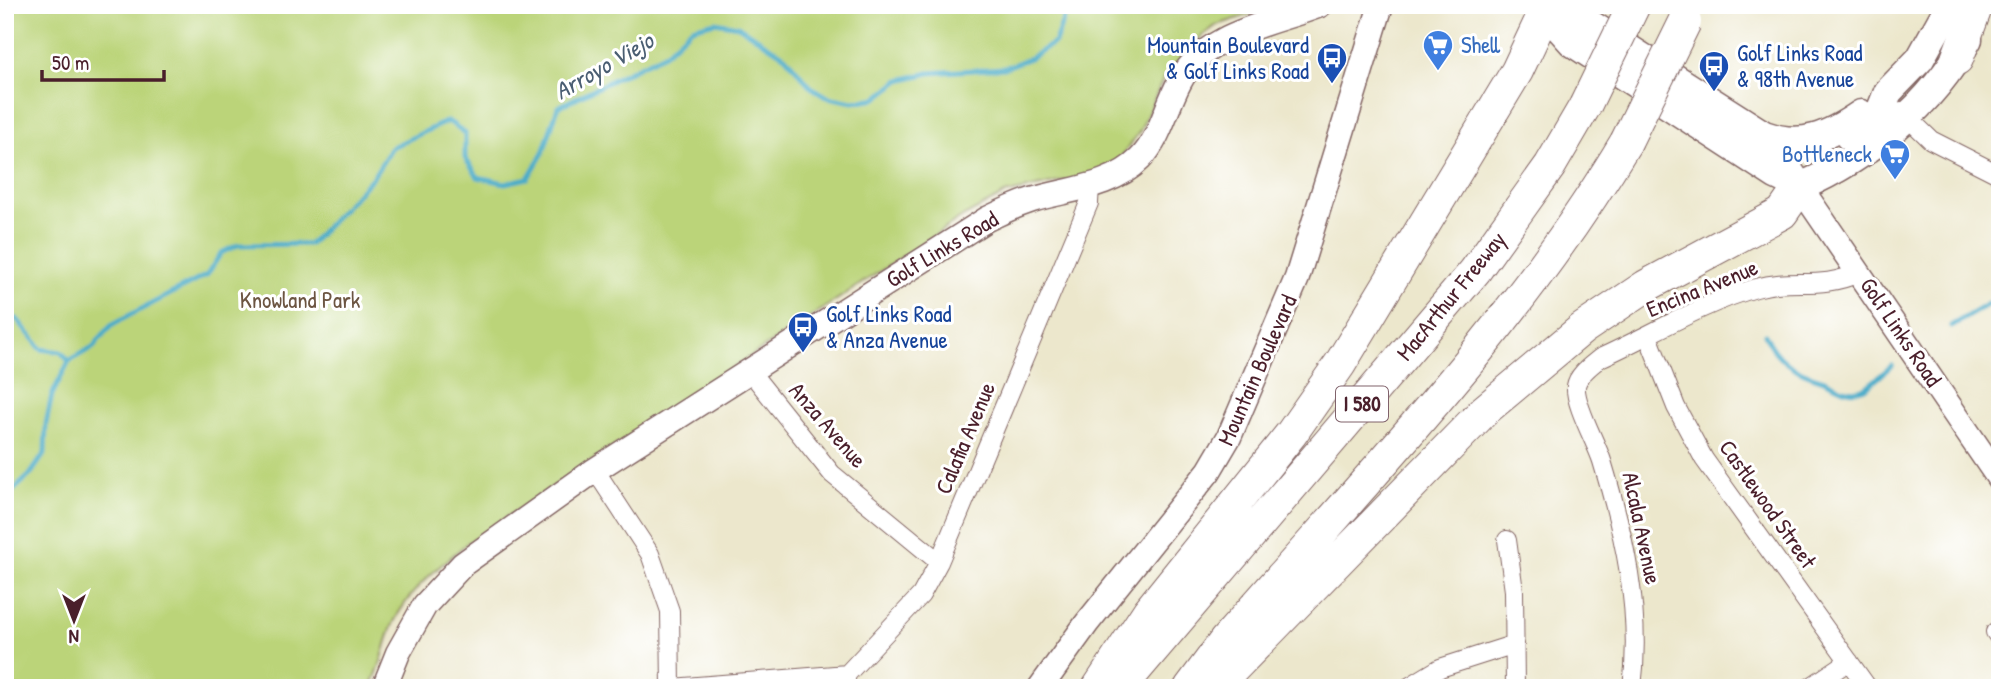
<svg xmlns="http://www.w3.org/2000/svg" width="2005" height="693" font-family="'Patrick Hand',sans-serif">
  <rect width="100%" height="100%" fill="#fff"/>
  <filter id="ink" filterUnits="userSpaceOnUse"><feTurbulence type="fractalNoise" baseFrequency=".0143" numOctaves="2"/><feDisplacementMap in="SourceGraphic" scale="14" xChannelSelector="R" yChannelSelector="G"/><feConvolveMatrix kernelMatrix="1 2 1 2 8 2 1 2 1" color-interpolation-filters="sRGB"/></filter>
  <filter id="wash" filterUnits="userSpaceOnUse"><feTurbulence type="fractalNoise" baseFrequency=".00686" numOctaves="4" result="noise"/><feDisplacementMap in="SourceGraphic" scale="28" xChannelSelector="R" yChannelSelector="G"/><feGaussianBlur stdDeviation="1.57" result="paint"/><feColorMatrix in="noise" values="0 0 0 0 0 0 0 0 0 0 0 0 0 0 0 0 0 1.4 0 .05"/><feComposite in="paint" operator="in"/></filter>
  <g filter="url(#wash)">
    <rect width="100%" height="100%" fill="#ece7cc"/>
    <path fill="#bbd479" stroke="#827a52" stroke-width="2" d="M5,5H1281L1217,25L1202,36L1164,77L1140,131L1118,161L1099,173L1005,194L964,216L467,543C439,568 411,587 394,622C384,643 382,669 370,688H5Z"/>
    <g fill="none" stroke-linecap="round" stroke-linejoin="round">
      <path stroke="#4aacc9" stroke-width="5" d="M5,314L17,319L41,349L61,352L69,361
        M1951,326L2000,297
        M1765,334C1777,361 1794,371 1821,379C1835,383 1845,395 1862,389C1871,386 1883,372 1892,366
        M5,498L30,475L45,453L46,424L52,395L69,361L93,347L111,325L207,275L221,253L238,245L310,244L373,177L392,147L448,121L465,133V158L478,177L505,183L528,178L543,153L558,107L664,54L692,28L715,22L738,26L785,56L811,87L828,97L853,102L877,98L900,80L929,73L1004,68L1030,58L1055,42L1065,15L1079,5"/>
    </g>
  </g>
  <g filter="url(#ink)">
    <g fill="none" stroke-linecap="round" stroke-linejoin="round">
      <g stroke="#836563" stroke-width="20">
        <path id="street" d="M1901,111L1931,140L2000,175
          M1648,336L1676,407L1704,459L1868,688
          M749,370L832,474L939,562
          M595,470L650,554L670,611L671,688
          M1507,540L1514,591L1515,688
          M1995,632L2000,639
          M672,688L847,674
          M844,688L847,674L921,595L939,562L1089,203L1090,185
          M1407,688L1440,668L1515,644
          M1632,688C1642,611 1624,534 1602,461C1596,442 1574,404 1576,386C1578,374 1592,365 1600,358C1651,335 1703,303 1756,288C1795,277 1818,291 1861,272
          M1809,688L1849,661"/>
      </g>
      <g stroke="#836563" stroke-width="27">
        <path id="secondary" d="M1800,187L2000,480
          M384,688L398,653L425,605L463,564L595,470L987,219C1002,212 1016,205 1032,200C1068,189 1112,187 1140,159C1160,139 1166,107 1179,83C1204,32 1272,24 1320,5
          M1040,688L1087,623L1209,471L1229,437L1297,278L1381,5"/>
      </g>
      <g stroke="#836563" stroke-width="31">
        <path id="primary" d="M1545,12L1582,19L1764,135L1800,187
          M1545,12L1572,42L1776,175L1795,184
          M1764,135C1802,149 1829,136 1861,114
          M1849,136L1878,117L1888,92L1920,59L1950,5
          M1800,187C1869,157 1932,105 1968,39"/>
      </g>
      <g stroke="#836563" stroke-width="34">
        <path id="highway" d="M1957,59L1977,5
          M1098,688L1148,612L1291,434L1340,364L1517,71L1548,5
          M1120,688L1475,271L1550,166L1585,106
          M1190,688L1225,641C1365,480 1517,325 1626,142
          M1214,688L1485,410L1582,329L1646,286L1782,213L1800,187"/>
      </g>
      <use href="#street" stroke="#fff" stroke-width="18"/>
      <use href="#secondary" stroke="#fff" stroke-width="24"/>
      <use href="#primary" stroke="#fff" stroke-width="28"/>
      <use href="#highway" stroke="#fff" stroke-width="32"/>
      <g stroke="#836563" stroke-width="34" stroke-linecap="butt">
        <path id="highway-bridge" d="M1585,106L1634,5
          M1626,142L1685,22"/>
      </g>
      <use href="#highway-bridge" stroke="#fff" stroke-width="32"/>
    </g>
  </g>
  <defs>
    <g id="supermarket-pin" transform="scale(1.575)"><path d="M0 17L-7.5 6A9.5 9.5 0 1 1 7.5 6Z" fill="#3f7fe0" stroke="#fff"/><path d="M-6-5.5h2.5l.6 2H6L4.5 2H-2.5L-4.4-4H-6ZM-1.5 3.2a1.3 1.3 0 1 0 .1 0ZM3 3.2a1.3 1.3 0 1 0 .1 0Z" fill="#fff"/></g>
    <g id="bus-pin" transform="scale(1.575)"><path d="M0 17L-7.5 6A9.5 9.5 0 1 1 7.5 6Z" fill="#1a4fb4" stroke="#fff"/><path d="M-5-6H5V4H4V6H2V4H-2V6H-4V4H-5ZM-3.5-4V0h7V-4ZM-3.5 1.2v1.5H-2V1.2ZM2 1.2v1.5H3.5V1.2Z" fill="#fff"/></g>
  </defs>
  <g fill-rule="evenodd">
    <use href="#supermarket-pin" x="1438" y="45"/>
    <use href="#bus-pin" x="1332" y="58"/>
    <use href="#bus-pin" x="1714" y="66"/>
    <use href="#supermarket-pin" x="1895" y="154"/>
    <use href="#bus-pin" x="803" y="327"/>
  </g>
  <g text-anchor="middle" stroke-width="6" stroke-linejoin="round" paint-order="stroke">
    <rect fill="#fff" stroke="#80626b" stroke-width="2" x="1336" y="386.5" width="52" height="35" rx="5"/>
    <g font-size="21" font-weight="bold" fill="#4a1f2b">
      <text x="1362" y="411">I 580</text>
    </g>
    <g font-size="23" fill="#164399" stroke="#fff" text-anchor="start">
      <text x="1309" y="53" text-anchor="end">Mountain Boulevard<tspan x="1309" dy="26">&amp; Golf Links Road</tspan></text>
      <text x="1737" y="61">Golf Links Road<tspan x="1737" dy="26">&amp; 98th Avenue</tspan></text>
      <text x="826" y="322">Golf Links Road<tspan x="826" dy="26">&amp; Anza Avenue</tspan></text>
    </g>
    <g font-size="23" fill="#366cbe" stroke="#fff" text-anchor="start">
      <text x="1461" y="53">Shell</text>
      <text x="1872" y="162" text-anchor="end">Bottleneck</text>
    </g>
    <g font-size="23" fill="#4a1f2b" stroke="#fff">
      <text transform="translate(942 249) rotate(-31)" y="8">Golf Links Road</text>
      <text transform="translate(1702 288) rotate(-22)" y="8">Encina Avenue</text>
      <text transform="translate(1451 296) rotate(-51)" y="8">MacArthur Freeway</text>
      <text transform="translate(1901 332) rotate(56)" y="8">Golf Links Road</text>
      <text transform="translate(1257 370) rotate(-66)" y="8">Mountain Boulevard</text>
      <text transform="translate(828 425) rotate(49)" y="8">Anza Avenue</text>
      <text transform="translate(965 438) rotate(-67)" y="8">Calafia Avenue</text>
      <text transform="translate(1768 504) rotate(55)" y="8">Castlewood Street</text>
      <text transform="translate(1642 528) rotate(78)" y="8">Alcala Avenue</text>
    </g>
    <g font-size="23" fill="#6c5542" stroke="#fff">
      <text x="300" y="308">Knowland Park</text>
    </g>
    <g font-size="24" font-style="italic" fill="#4a5e72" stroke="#fff">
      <text transform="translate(604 66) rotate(-30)" y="8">Arroyo Viejo</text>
    </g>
  </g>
  <rect width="2005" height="693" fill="none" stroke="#fff" stroke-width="28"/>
  <g transform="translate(74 620) rotate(180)" stroke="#ffffff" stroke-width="5" paint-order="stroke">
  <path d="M0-5L12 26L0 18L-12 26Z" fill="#4a1f2b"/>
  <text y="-10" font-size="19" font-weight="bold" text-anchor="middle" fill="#4a1f2b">N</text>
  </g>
  <path d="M42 70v10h122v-10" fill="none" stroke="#4a1f2b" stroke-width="3.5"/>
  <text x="52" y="70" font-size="21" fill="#4a1f2b" stroke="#ffffff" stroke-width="5" paint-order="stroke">50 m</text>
</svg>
